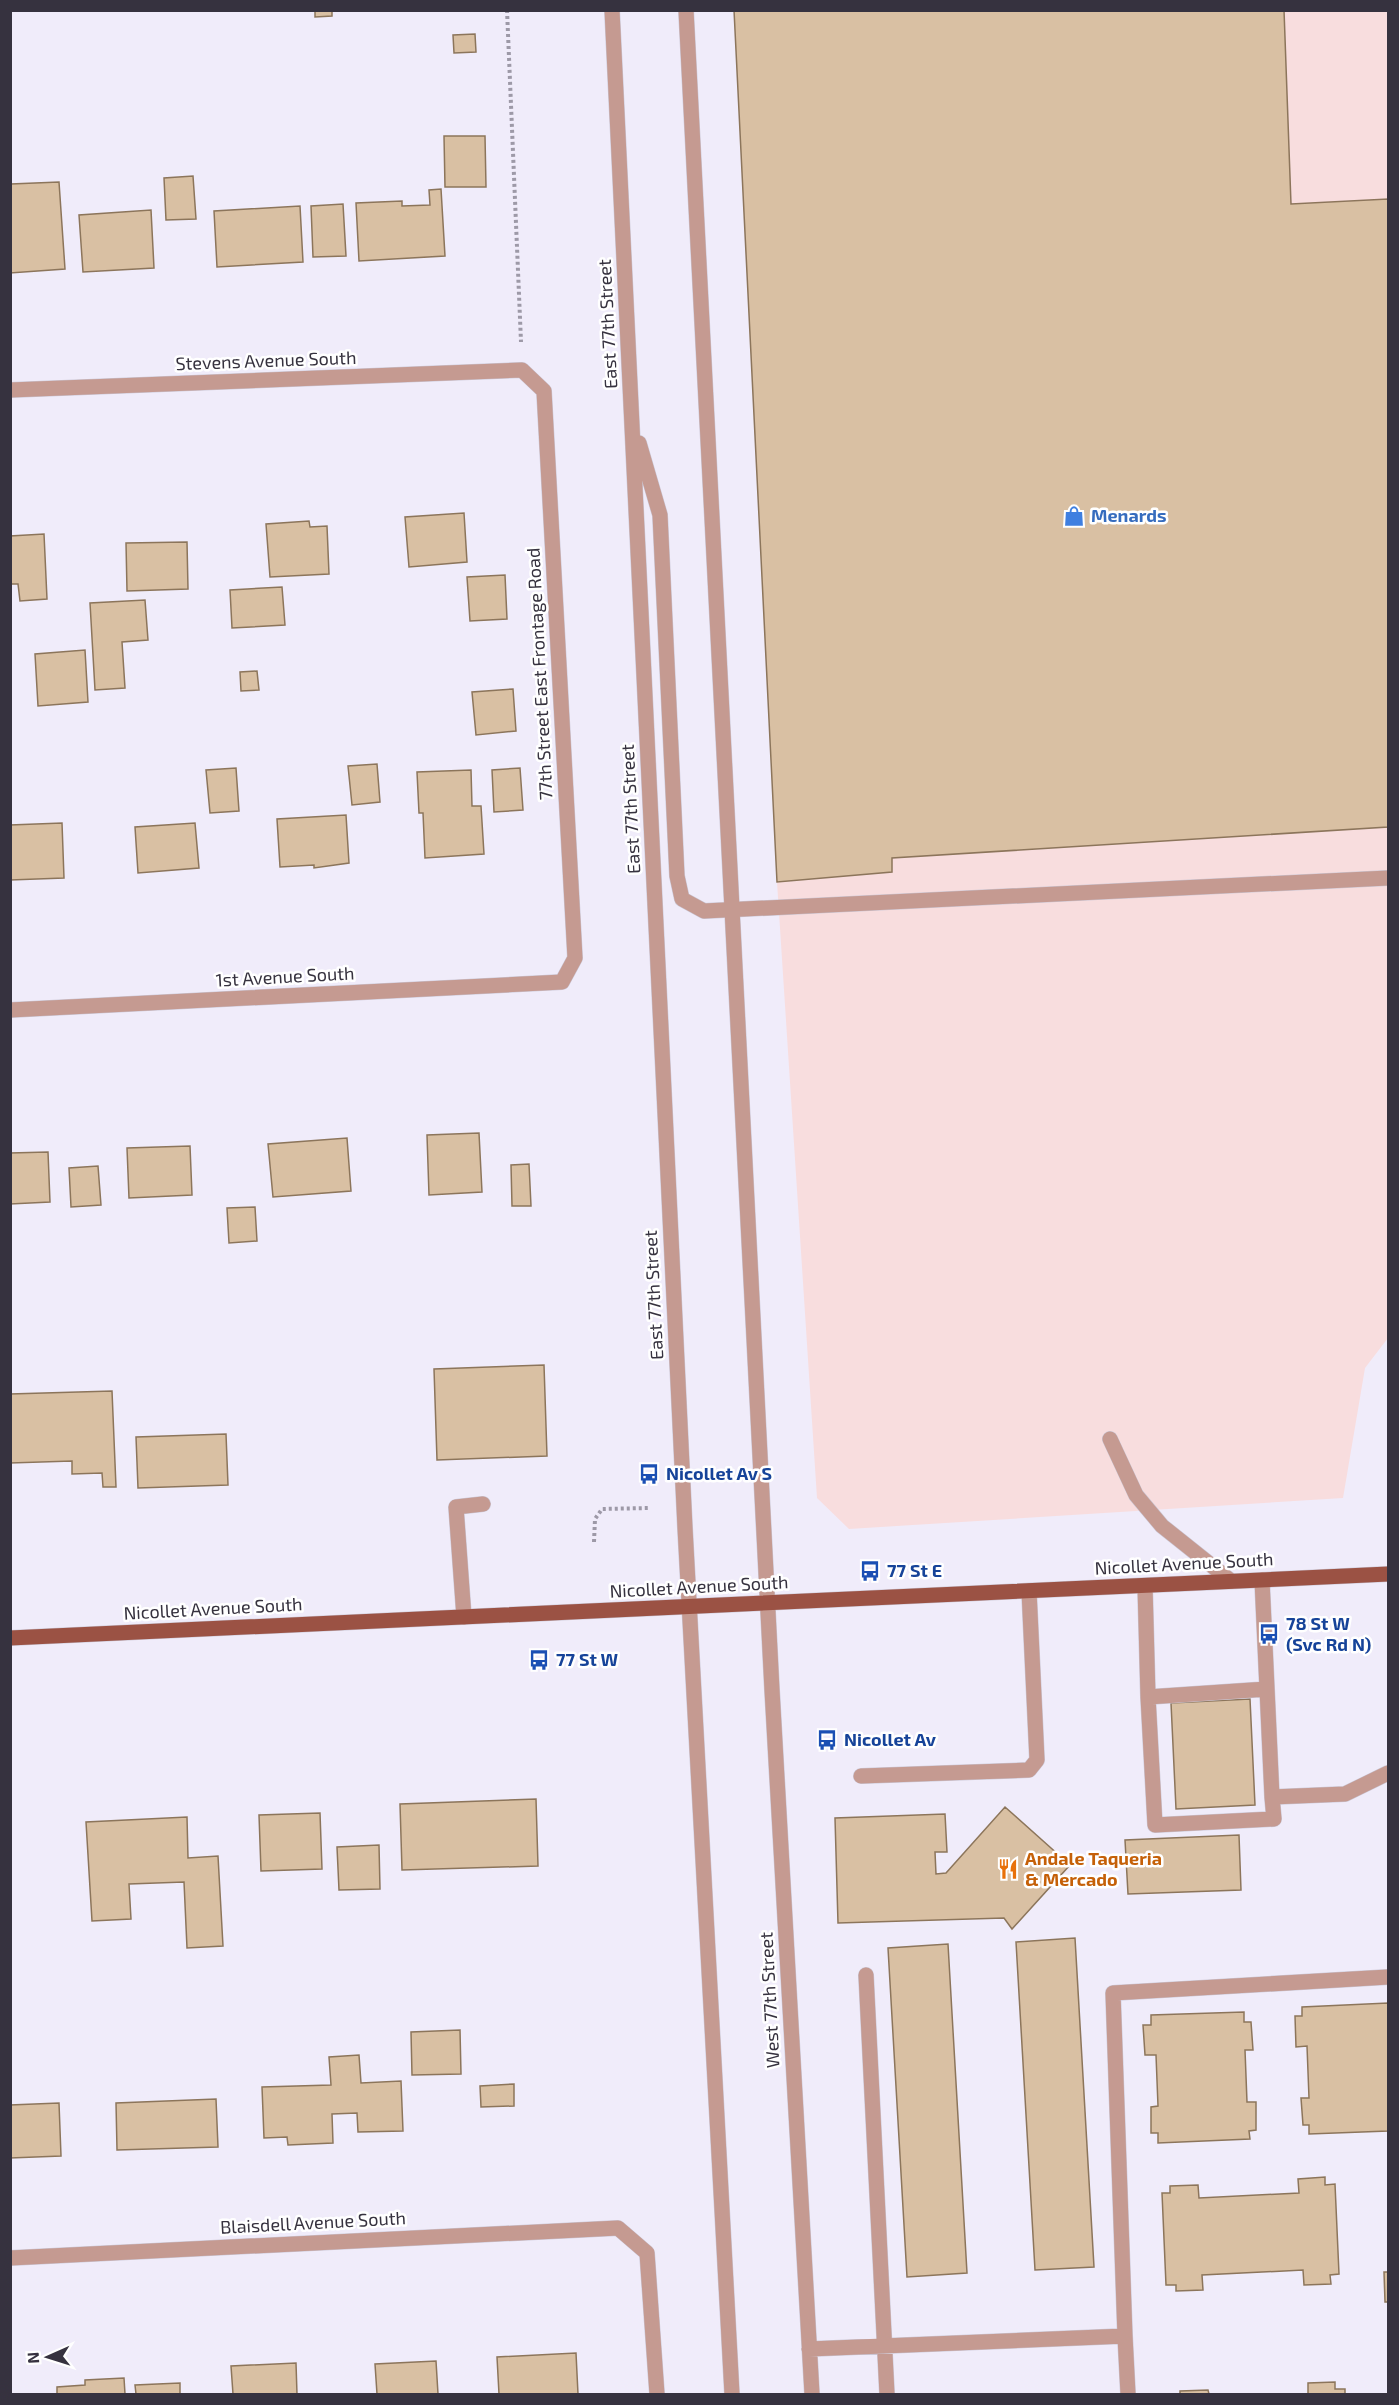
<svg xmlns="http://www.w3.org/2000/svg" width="1399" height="2405" font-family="'Exo 2',sans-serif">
  <rect width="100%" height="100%" fill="#f0ecfa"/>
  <path fill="#f8ddde" d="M734,11H1388V1338L1365,1368L1343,1498L849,1529L817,1498L777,882Z"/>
  <path fill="#d9c0a3" stroke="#8c755b" stroke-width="1.5" d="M315,10H332V16L315,17Z
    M734,10H1284L1291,204L1388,199V827L892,858V872L777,882Z
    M475,34L476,52L454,53L453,35Z
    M444,136H485L486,187H445Z
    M193,176L196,219L166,220L164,178Z
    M59,182L65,269L10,273L11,184Z
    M441,189L445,256L359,261L356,203L402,201V206L430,205L429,190Z
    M343,204L346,256L313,257L311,206Z
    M300,206L303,262L217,267L214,211Z
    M151,210L154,268L83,272L79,215Z
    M464,513L467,562L409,567L405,517Z
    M309,521L310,527L327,526L329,574L270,577L266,524Z
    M44,534L47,599L20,601L18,584H10V536Z
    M187,542L188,589L127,591L126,543Z
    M505,575L507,619L470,621L467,577Z
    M282,587L285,625L232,628L230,590Z
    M145,600L148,640L122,642L125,688L95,690L90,603Z
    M85,650L88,702L38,706L35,654Z
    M257,671L259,690L241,691L240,672Z
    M513,689L516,731L476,735L472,692Z
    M377,764L380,802L352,805L348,766Z
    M236,768L239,811L210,813L206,770Z
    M520,768L523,810L494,812L492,770Z
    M471,770L472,806H481L484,854L425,858L423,813H419L417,772Z
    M346,815L349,863L314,868V865L280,867L277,819Z
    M62,823L64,878L10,880V825Z
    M195,823L199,868L138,873L135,827Z
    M479,1133L482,1192L429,1195L427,1135Z
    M347,1138L351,1191L273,1197L268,1144Z
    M190,1146L192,1195L129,1198L127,1148Z
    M48,1152L50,1202L10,1204V1153Z
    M529,1164L531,1206H512L511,1165Z
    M98,1166L101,1205L71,1207L69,1168Z
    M255,1207L257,1241L229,1243L227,1208Z
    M544,1365L547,1456L437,1460L434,1369Z
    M112,1391L116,1487H103L102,1473L72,1474V1461L10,1463V1394Z
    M226,1434L228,1485L138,1488L136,1437Z
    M1250,1699L1255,1805L1176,1809L1171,1703Z
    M536,1799L538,1866L402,1870L400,1804Z
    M1005,1807L1070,1865L1012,1929L1004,1918L838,1923L835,1818L945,1814L947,1852H935L936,1874L946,1873Z
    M320,1813L322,1869L261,1871L259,1815Z
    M187,1817L188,1858L218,1856L223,1946L187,1948L184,1882L129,1884L131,1919L92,1921L86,1822Z
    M1239,1835L1241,1890L1128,1894L1125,1840Z
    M379,1845L380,1889L339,1890L337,1847Z
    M1075,1938L1094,2267L1035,2270L1016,1942Z
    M948,1944L967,2273L907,2277L888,1948Z
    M1388,2003V2131L1309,2134V2125H1303L1301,2098H1309L1307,2046L1296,2047L1295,2016H1302V2007Z
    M1244,2012V2022H1251L1253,2050H1245L1247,2102H1256V2130L1249,2131L1250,2139L1158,2143V2133H1151V2107L1158,2106L1156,2055H1145L1143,2025H1151V2015Z
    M460,2030L461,2074L412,2075L411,2032Z
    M359,2055L361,2083L401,2081L403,2131L358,2132L357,2113L332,2114L333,2143L288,2145L287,2137L264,2138L262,2087L331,2085L329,2057Z
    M514,2084V2106L481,2107L480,2086Z
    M216,2099L218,2147L117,2150L116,2103Z
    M59,2103L61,2156L10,2158V2105Z
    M1325,2177V2185L1335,2184L1339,2274L1330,2275L1331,2284L1304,2285L1303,2270L1202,2275L1203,2290L1176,2291V2285H1166L1162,2193H1170V2186L1198,2185L1199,2198L1299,2193L1298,2179Z
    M1384,2272H1388V2302H1385Z
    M576,2353L578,2394H499L497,2357Z
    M436,2361L438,2394H377L375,2364Z
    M296,2363L297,2394H233L231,2366Z
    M124,2378L125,2394H57V2387L85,2385V2380Z
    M1335,2382V2389H1345V2394H1308V2383Z
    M180,2383V2394H136L135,2385Z
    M1208,2390L1209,2394H1180V2391Z"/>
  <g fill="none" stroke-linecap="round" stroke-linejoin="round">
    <g stroke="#cbc7d5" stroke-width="16">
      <path id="minor" d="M612,10L685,1528L732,2394
        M686,10L772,1690L812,2394
        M10,390L522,370L544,391L575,958L562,982L10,1010
        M639,443L660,515L677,876L682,899L704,911L1388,878
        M1110,1439L1136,1495L1162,1526L1231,1581
        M1262,1580L1272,1797L1345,1794L1388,1773
        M1145,1586L1148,1697L1155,1825L1274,1819L1272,1797
        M464,1617L456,1507L483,1504
        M1148,1697L1267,1689
        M861,1776L1029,1770L1037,1760L1029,1591
        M866,1975L887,2394
        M10,2258L618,2228L647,2253L657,2394
        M1125,2336L1113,1993L1388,1977
        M809,2349L1125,2336L1128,2394"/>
    </g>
    <g stroke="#cbc7d5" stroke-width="16">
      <path id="major" d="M10,1638L1388,1574"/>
    </g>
    <path stroke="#9d99a7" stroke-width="4" stroke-dasharray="3 3" stroke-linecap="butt" d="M507,10L521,342
      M594,1542L595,1519L602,1509L649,1508"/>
    <use href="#minor" stroke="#c59a91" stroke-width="15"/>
    <use href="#major" stroke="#9b5244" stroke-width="15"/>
  </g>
  <defs>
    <g id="shop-bare" transform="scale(1.62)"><path d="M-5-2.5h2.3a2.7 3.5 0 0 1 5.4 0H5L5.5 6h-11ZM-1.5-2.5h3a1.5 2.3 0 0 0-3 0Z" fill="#3f7fe0" stroke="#fff" stroke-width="2.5" paint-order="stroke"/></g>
    <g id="bus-bare" transform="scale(1.62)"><path d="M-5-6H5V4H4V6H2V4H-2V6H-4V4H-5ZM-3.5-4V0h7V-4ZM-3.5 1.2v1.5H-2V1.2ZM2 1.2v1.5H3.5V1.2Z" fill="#1a4fb4" stroke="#fff" stroke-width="2.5" paint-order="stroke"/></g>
    <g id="restaurant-bare" transform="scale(1.62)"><path d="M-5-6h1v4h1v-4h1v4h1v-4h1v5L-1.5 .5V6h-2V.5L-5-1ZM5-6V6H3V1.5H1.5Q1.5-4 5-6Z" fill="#e8710a" stroke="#fff" stroke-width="2.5" paint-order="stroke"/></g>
  </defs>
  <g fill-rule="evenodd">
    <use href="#shop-bare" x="1074" y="516"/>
    <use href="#bus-bare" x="649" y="1474"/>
    <use href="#bus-bare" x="870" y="1571"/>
    <use href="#bus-bare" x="1269" y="1634"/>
    <use href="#bus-bare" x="539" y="1660"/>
    <use href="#bus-bare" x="827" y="1740"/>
    <use href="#restaurant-bare" x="1008" y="1869"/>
  </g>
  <g text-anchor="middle" stroke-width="5" stroke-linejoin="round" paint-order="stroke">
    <g font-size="18" fill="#36323f" stroke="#fff">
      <text transform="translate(608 324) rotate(-93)" y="6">East 77th Street</text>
      <text transform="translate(266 361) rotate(-2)" y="6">Stevens Avenue South</text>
      <text transform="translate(540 674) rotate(-93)" y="6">77th Street East Frontage Road</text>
      <text transform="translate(631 809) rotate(-93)" y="6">East 77th Street</text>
      <text transform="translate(285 977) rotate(-3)" y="6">1st Avenue South</text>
      <text transform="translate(654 1295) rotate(-93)" y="6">East 77th Street</text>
      <text transform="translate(1184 1564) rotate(-3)" y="6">Nicollet Avenue South</text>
      <text transform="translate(699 1587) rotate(-3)" y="6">Nicollet Avenue South</text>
      <text transform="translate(213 1609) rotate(-3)" y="6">Nicollet Avenue South</text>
      <text transform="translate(770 2000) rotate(-93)" y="6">West 77th Street</text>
      <text transform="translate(313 2223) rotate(-3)" y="6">Blaisdell Avenue South</text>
    </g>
    <g font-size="18" font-weight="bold" fill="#366cbe" stroke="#fff" text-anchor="start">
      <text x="1091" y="522">Menards</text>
    </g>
    <g font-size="18" font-weight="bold" fill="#164399" stroke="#fff" text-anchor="start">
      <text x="666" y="1480">Nicollet Av S</text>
      <text x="887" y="1577">77 St E</text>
      <text x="1286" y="1630">78 St W<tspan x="1286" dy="21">(Svc Rd N)</tspan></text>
      <text x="556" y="1666">77 St W</text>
      <text x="844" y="1746">Nicollet Av</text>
    </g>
    <g font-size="18" font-weight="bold" fill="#c56008" stroke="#fff" text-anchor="start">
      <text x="1025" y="1865">Andale Taqueria<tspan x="1025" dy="21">&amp; Mercado</tspan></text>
    </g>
  </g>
  <rect width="1399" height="2405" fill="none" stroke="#36323f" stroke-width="24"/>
  <g transform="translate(48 2357) rotate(267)" stroke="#ffffff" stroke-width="4.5" paint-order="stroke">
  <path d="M0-4.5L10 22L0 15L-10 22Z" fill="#36323f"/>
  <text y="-9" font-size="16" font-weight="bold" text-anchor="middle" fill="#36323f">N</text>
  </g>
</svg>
